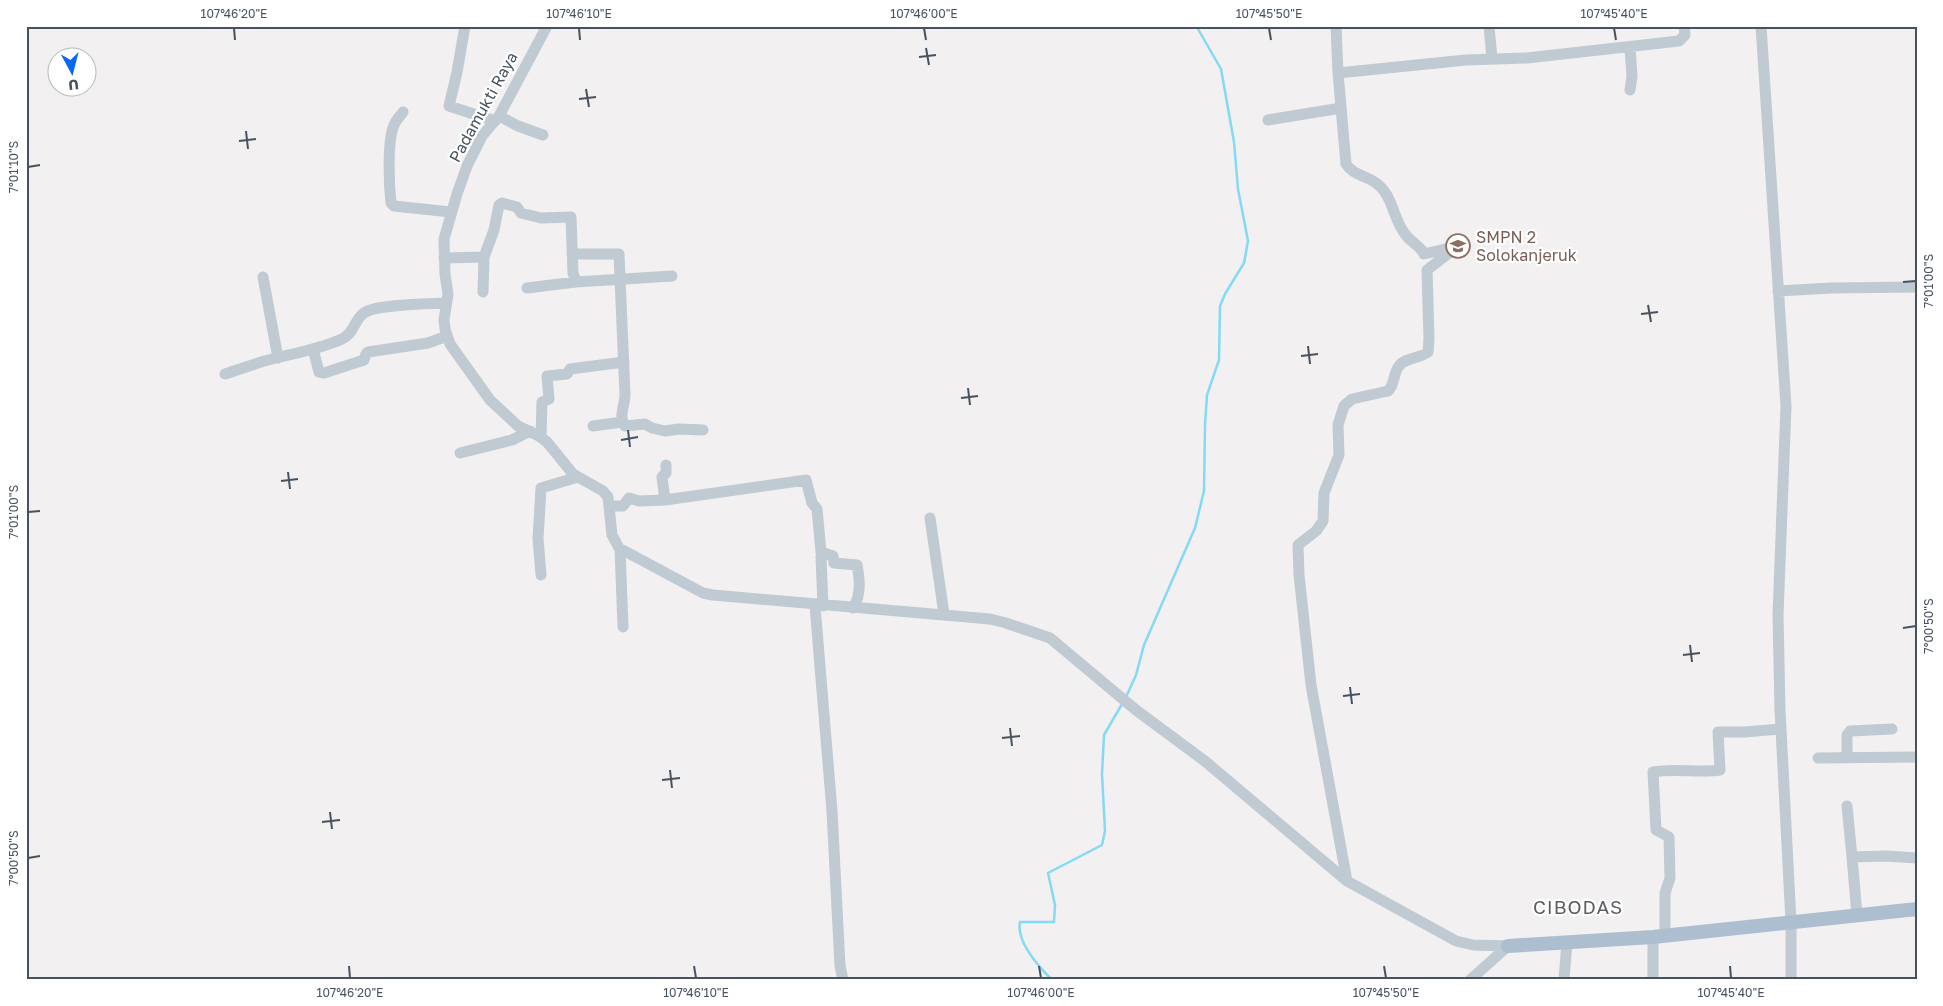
<svg xmlns="http://www.w3.org/2000/svg" width="1943" height="1006" font-family="'Golos Text',sans-serif">
  <rect width="100%" height="100%" fill="#f2f0f0"/>
  <g fill="none" stroke-linecap="round" stroke-linejoin="round">
    <path stroke="#84daf4" stroke-width="2.5" d="M1126,697L1136,675L1144,645L1195,528L1204,491L1205,425L1207,395L1219,360L1220,306L1225,294L1244,263L1248,241L1238,189L1234,142L1221,69L1198,29L1199,26
      M1052,980C1039,967 1016,942 1020,922H1054L1055,905L1048,873L1102,845L1105,831L1102,774L1104,735L1122,704"/>
    <path stroke="#bfcad3" stroke-width="11" d="M465,26L457,72L449,106L495,121
      M547,26L499,116L482,136L467,166L457,194L444,239L445,274L448,294L444,320L445,329L450,344L490,400L518,426L539,436L547,442L573,474L603,491L608,497L612,535L619,548L703,593L713,595L990,619L1006,623L1050,638L1136,710L1206,762L1347,881L1456,941L1473,945L1508,946
      M1336,26L1338,73L1346,164C1354,176 1366,175 1376,183C1393,195 1393,219 1405,234C1410,242 1420,245 1424,254L1458,246L1427,270L1429,339L1428,352C1419,359 1406,357 1399,366C1393,373 1395,385 1388,391L1352,399L1344,406L1338,425L1339,455L1324,493L1323,521L1316,531L1298,545L1299,575L1311,685L1347,881
      M1489,26L1492,59
      M1761,26L1786,406L1778,615L1780,710L1791,922V980
      M1338,73L1466,60L1527,58L1679,41L1685,35L1684,26
      M1630,90L1632,76L1630,47
      M403,112C400,116 396,120 394,125C387,141 389,185 391,203L394,206L451,212
      M499,116L518,126L543,135
      M1268,120L1341,108
      M572,254H619L625,395C625,405 618,416 625,426L645,424L652,428L665,431L679,429L703,430
      M444,258L484,257L494,230L499,205L502,203L517,207L521,213L541,218L571,217L573,273L576,282
      M263,277L278,358
      M527,288L576,282L672,276
      M1778,291L1831,288L1917,287
      M483,292L484,257
      M313,349L319,372L324,373L364,360L366,354L368,352L428,343L447,336
      M225,374C241,369 256,363 272,359C296,353 320,349 342,339C354,334 354,320 364,313C376,304 429,304 446,303
      M593,426L622,422
      M541,437L542,402L549,399L547,376L567,374L570,369L624,362
      M460,453L512,440L530,431
      M665,500L662,477L666,473V465
      M610,506H623L629,498L639,501L665,500L806,480L812,503L817,509L821,552L833,556L834,563L857,565C860,579 861,596 853,608
      M930,518L944,614
      M620,549L623,627
      M821,557L823,606
      M541,575L538,539L541,488L578,477
      M815,606L832,811L840,966L843,980
      M1818,758L1917,757
      M1847,758V735L1850,731L1892,729
      M1847,806L1852,857
      M1857,915L1852,857L1886,856L1917,858
      M1665,936V893L1670,878L1669,837L1656,830L1653,772C1674,768 1698,773 1720,770L1718,732H1745L1781,729
      M1653,937V980
      M1470,980L1508,946
      M1564,980L1567,942"/>
    <path stroke="#adbed1" stroke-width="14" d="M1508,946L1653,937L1917,909"/>
  </g>
  <path fill="none" stroke="#46525f" stroke-width="2" d="M234,28L235,40M579,28L580,40M924,28L926,40M1269,28L1271,40M1614,28L1616,40M926,48L929,65M919,57L936,55M586,89L589,107M579,99L596,97M246,131L248,149M239,141L256,139M28,167L40,165M1903,282L1916,281M1648,305L1651,322M1641,314L1658,312M1308,346L1310,364M1301,356L1318,354M968,388L970,405M961,398L978,396M628,430L630,447M621,440L638,437M288,472L290,489M281,481L298,479M28,512L40,511M1903,628L1916,626M1690,645L1692,662M1683,655L1700,653M1350,687L1352,704M1343,696L1360,694M1010,728L1012,746M1002,738L1020,736M670,770L672,788M662,780L680,778M330,812L332,829M322,822L340,820M28,858L40,856M349,966L350,978M694,966L696,978M1039,966L1041,978M1384,966L1386,978M1730,966L1731,978"/>
  <defs>
    <g id="school-ring" transform="scale(1.25)"><circle r="9.5" fill="#fff" stroke="#8d6e63" stroke-width="1.5"/><path d="M0-5L7-2L0 1L-7-2ZM-4 1L0 2.5L4 1V4Q0 6-4 4Z" fill="#8d6e63"/></g>
  </defs>
  <g fill-rule="evenodd">
    <use href="#school-ring" x="1458" y="246"/>
  </g>
  <g text-anchor="middle" stroke-width="4.5" stroke-linejoin="round" paint-order="stroke">
    <g font-size="16" fill="#46525f" stroke="#fff">
      <text transform="translate(483 107) rotate(-61)" y="6">Padamukti Raya</text>
    </g>
    <g font-size="16" fill="#785e54" stroke="#fff" text-anchor="start">
      <text x="1476" y="243">SMPN 2<tspan x="1476" dy="18">Solokanjeruk</tspan></text>
    </g>
    <g font-size="19" letter-spacing="1" fill="#5c6065" stroke="#fff">
      <text x="1578" y="914">CIBODAS</text>
    </g>
  </g>
  <rect width="1943" height="1006" fill="none" stroke="#ffffff" stroke-width="55"/>
  <g transform="translate(72 72) rotate(173)"><circle r="24" fill="#ffffff" stroke="#b5babf"/>
  <path d="M0-4L9 19L0 12L-9 19Z" fill="#0868f4"/>
  <text y="-8" font-size="14" font-weight="bold" text-anchor="middle" fill="#46525f">U</text>
  </g>
  <rect x="28" y="28" width="1888" height="950" fill="none" stroke="#46525f" stroke-width="2"/>
  <g font-size="12" text-anchor="middle" fill="#46525f">
    <text x="234" y="18">107°46'20"E</text>
    <text x="579" y="18">107°46'10"E</text>
    <text x="924" y="18">107°46'00"E</text>
    <text x="1269" y="18">107°45'50"E</text>
    <text x="1614" y="18">107°45'40"E</text>
    <text transform="translate(14 167) rotate(-90)" y="4">7°01'10"S</text>
    <text transform="translate(1929 281) rotate(-90)" y="4">7°01'00"S</text>
    <text transform="translate(14 512) rotate(-90)" y="4">7°01'00"S</text>
    <text transform="translate(1929 626) rotate(-90)" y="4">7°00'50"S</text>
    <text transform="translate(14 858) rotate(-90)" y="4">7°00'50"S</text>
    <text x="350" y="997">107°46'20"E</text>
    <text x="696" y="997">107°46'10"E</text>
    <text x="1041" y="997">107°46'00"E</text>
    <text x="1386" y="997">107°45'50"E</text>
    <text x="1731" y="997">107°45'40"E</text>
  </g>
</svg>
